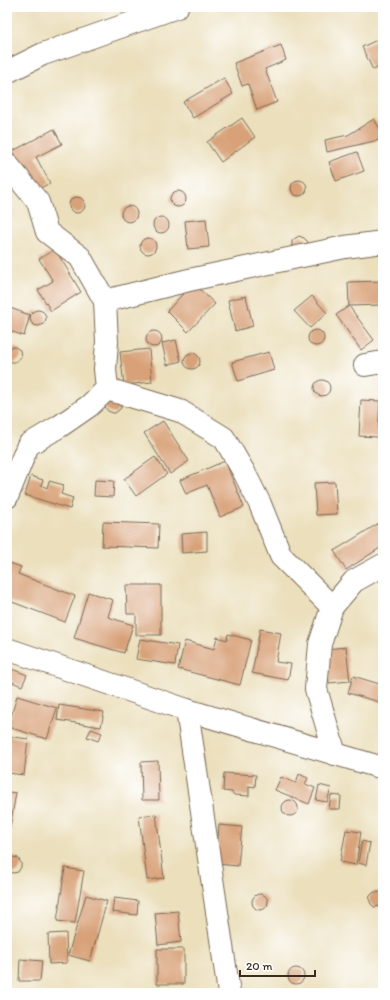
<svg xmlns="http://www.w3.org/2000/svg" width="390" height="1000" font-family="Itim,sans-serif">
  <rect width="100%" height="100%" fill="#fff"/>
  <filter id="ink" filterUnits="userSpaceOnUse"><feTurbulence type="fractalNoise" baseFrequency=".025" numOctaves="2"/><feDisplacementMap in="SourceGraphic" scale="8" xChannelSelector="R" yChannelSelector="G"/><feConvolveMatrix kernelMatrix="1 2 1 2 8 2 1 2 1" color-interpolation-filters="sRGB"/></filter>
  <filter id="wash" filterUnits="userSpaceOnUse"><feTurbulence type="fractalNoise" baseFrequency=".012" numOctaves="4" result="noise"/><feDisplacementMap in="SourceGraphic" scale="16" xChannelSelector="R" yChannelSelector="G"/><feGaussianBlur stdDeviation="0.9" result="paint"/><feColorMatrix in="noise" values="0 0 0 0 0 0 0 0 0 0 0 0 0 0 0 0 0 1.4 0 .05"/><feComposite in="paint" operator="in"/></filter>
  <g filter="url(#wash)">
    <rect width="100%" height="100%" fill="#ebdfbc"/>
    <g id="blocks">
      <path fill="#d8a178" d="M377,40L383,51V65L373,70L362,47Z
        M281,45L286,60L265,69L277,102L257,110L248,84L242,86L234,63Z
        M224,78L233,94L193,118L183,102Z
        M242,118L255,137L221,162L207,142Z
        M374,119L383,134V139L327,152L325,140L348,135Z
        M54,129L62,144L36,157L50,183L35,191L13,151Z
        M357,152L364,171L336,181L329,162Z
        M291 188a8 8 0 1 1 16 0a8 8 0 1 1-16 0Z
        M170 199a8 8 0 1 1 16 0a8 8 0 1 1-16 0Z
        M69 205a8 8 0 1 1 16 0a8 8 0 1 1-16 0Z
        M121 214a8 8 0 1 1 16 0a8 8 0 1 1-16 0Z
        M153 225a8 8 0 1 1 16 0a8 8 0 1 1-16 0Z
        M206,219L209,247L188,249L185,221Z
        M299,236L304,238L308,242V244L293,249L292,246V241L294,239Z
        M140 246a8 8 0 1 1 16 0a8 8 0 1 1-16 0Z
        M55,249L81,292L51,311L38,290L53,281L39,259Z
        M383,281V305L349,306L348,282Z
        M193,283L215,304L188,332L167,311Z
        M246,296L253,326L235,331L228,300Z
        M312,296L327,313L310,328L294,311Z
        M349,306L374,340L361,350L336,315Z
        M7,307L30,315L24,336L7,330Z
        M30 318a8 8 0 1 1 16 0a8 8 0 1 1-16 0Z
        M308 338a8 8 0 1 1 16 0a8 8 0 1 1-16 0Z
        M146 339a8 8 0 1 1 16 0a8 8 0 1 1-16 0Z
        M176,340L181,361L167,365L162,343Z
        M10,347H15L20,350L21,357L15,362H10L7,360V350Z
        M149,349L152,382L124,385L120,352Z
        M269,352L274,370L238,381L232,362Z
        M184 361a8 8 0 1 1 16 0a8 8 0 1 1-16 0Z
        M314 388a8 8 0 1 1 16 0a8 8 0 1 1-16 0Z
        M107,399L121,403V408L119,410L115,413H113L108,411L105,407V404Z
        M361,400L380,401L378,437L359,436Z
        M163,421L189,461L170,474L144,433Z
        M155,457L167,474L136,496L124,479Z
        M225,461L244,507L220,517L207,485L186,494L180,480Z
        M31,476L43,480L41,485L47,488L49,481L64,485L61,494L73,498L70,509L25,495Z
        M95,480L114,481L113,497L94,496Z
        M335,482L337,514L316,515L314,483Z
        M103,522L159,524L158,548L102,546Z
        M379,523L383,529V546L346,570L334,551Z
        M207,532V551L182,553L181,534Z
        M7,562L21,567L18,574L75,596L65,622L7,600Z
        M126,585H161V635H136V614H127Z
        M88,592L113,600L108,617L133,625L124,653L74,638Z
        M260,629L281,633L276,662L291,664L288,680L252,673Z
        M228,634L251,640L240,685L178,669L185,641L214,649L217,637L227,640Z
        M140,639L178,645L175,665L136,659Z
        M346,647L350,681L329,683L326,649Z
        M7,667L27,675L22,686L7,680Z
        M353,676L383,685V703L348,693Z
        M17,696L57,708L47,739L8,727Z
        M59,705L104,712L101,727L57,720Z
        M91,729L102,733L98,741L87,737Z
        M7,736L28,739L24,775L7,773Z
        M158,761L159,800H142L141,762Z
        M224,773L256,775L255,787L249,786V796L234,795L232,792L223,791Z
        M299,774L308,778L305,784L315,788L309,804L275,790L281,777L296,783Z
        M319,785L331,788L327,802L316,800Z
        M7,792L16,793L8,838H7Z
        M331,795L341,796L340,809H329Z
        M282 808a8 8 0 1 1 16 0a8 8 0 1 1-16 0Z
        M156,814L164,878L147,880L139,816Z
        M219,825L242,827L238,866L216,864Z
        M346,830L361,832L356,865L340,862Z
        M362,841L370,843L366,865L358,863Z
        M13,857L18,858L21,863V867L18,872L13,873L10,872L7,870V860Z
        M65,868L84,871L75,923L57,921Z
        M374,892H380L383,894V905L382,906L374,907L371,904L369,899L370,896Z
        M252 902a8 8 0 1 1 16 0a8 8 0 1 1-16 0Z
        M86,895L107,901L90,961L68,955Z
        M114,898L138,901L137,915L112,912Z
        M178,911L181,942L158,945L155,913Z
        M66,933L67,963L49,964L48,934Z
        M157,949H184V984H157Z
        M20,959L42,961L40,981H19Z
        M288 976a8 8 0 1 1 16 0a8 8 0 1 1-16 0Z"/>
    </g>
  </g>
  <g filter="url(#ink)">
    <use href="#blocks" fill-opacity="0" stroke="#796955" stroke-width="1"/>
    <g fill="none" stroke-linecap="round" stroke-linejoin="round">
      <g stroke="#796955" stroke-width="24">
        <path id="street" d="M7,72L43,54L177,7
          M7,164L38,202L47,232L80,257L105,301L107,342L105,369L107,389
          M105,301L189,280L345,247L383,242
          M365,365L383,362
          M107,389L180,411L224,438L244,472L260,504L281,556L332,607L320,644L316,689L335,754
          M7,497L28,445L60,426L89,406L107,389
          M332,607L354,581L383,565
          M187,710L229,993"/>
      </g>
      <g stroke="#796955" stroke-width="24">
        <path id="highway" d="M7,649L187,710L383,768"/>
      </g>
      <use href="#street" stroke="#fff" stroke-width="22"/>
      <use href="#highway" stroke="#fff" stroke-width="22"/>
    </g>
  </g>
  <rect width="390" height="1000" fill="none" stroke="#fff" stroke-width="24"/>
  <path d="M240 970v6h75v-6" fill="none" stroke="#3b2a1e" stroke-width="2"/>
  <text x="246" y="970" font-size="12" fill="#3b2a1e" stroke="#ffffff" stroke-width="3" paint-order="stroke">20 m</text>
</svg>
